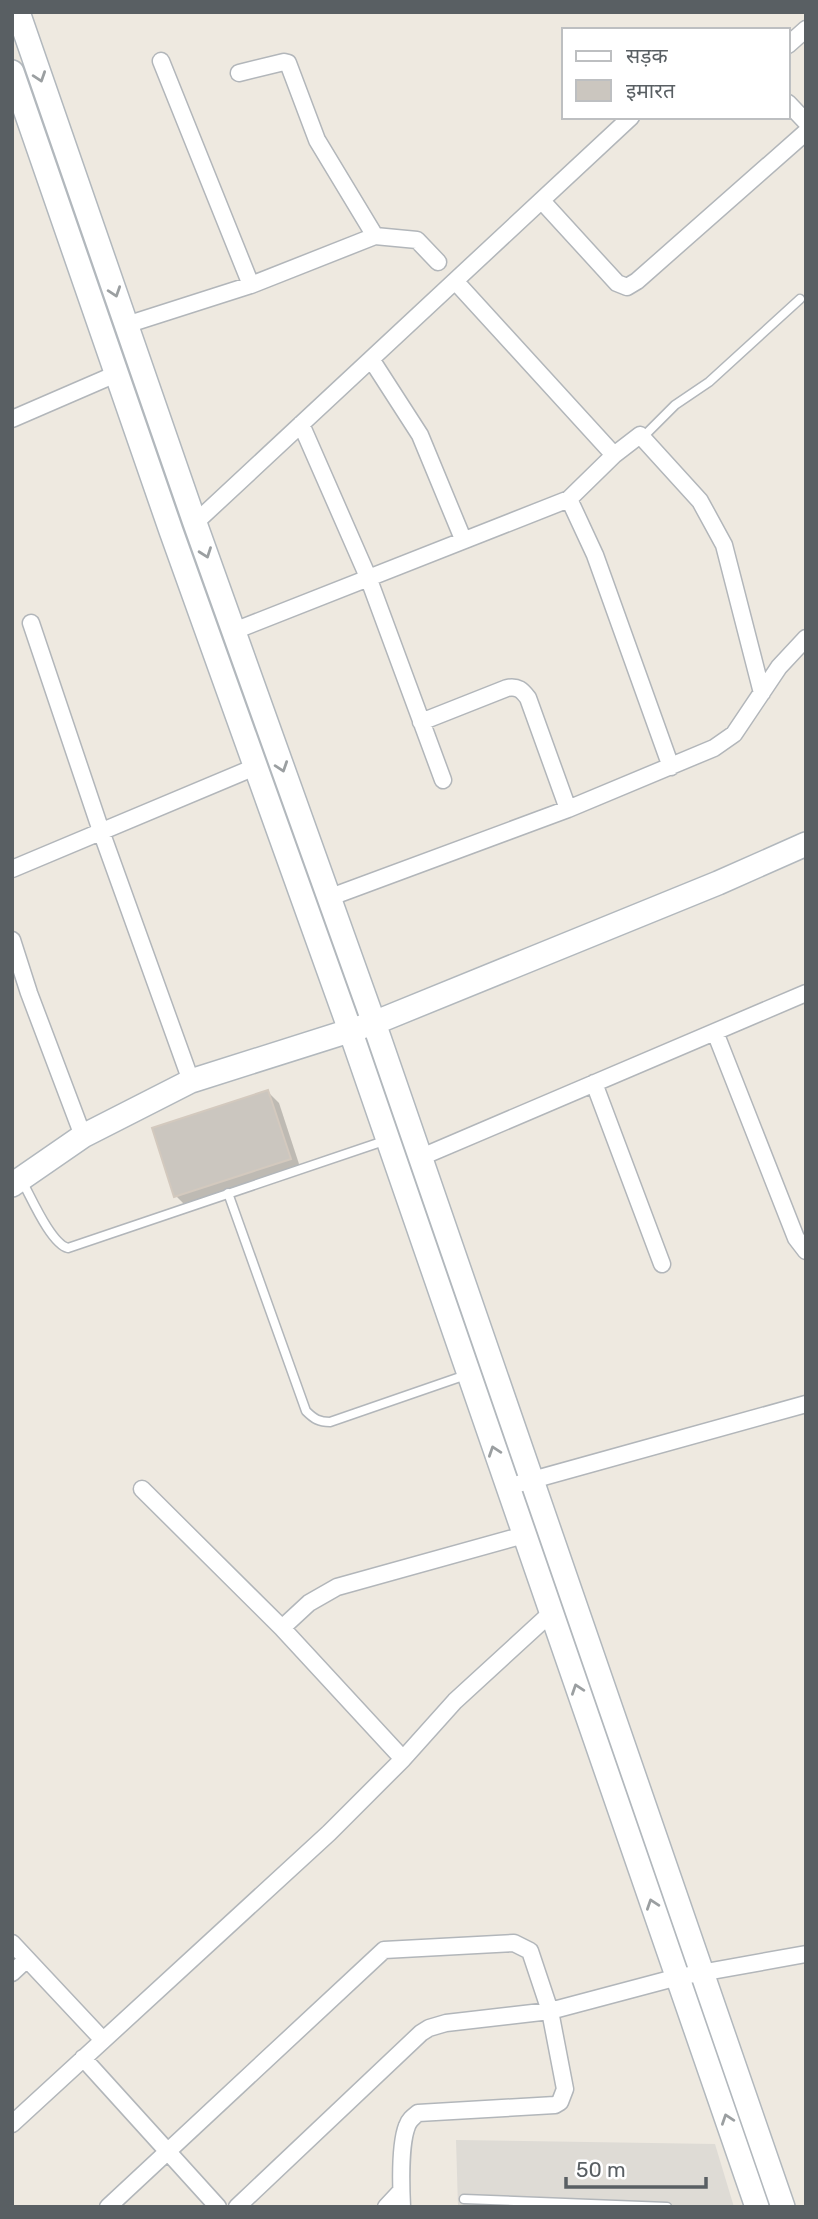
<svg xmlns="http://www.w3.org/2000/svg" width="818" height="2219" font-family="Rubik,'Noto Sans Devanagari',sans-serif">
  <rect width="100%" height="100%" fill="#eee9e0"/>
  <path fill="#dedbd5" d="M456,2140L715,2144L734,2207H458Z"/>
  <path fill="#0003" d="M268,1092L279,1103L301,1170L187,1207L176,1196Z"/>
  <path fill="#cbc6bf" stroke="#d3c9be" stroke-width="2" d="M268,1090L291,1159L174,1197L152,1128Z"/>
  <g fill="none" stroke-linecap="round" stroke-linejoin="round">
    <g stroke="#b2b6ba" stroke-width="11">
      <path id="lane" d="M643,437L675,405L709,382L800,299
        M22,1181C31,1197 51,1244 68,1248L387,1140
        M228,1193L306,1411C314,1419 319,1422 330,1422L466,1375
        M464,2199L667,2207"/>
    </g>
    <g stroke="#b2b6ba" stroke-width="19">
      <path id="street" d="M788,45L806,29
        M161,61L251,285
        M239,73L284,62L288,63L317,140L375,236
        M788,103L806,122
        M542,201L617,283L627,287L637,281L806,132
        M456,282L614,455
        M126,325L251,285L375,236L417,240L438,262
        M371,359L420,435L463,539
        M12,419L116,374
        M301,424L368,577L443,780
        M569,499L595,555L671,767
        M195,523L631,117
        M31,623L101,831L191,1081
        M234,631L569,499L614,455L640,435L700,501L724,545L762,693
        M421,722L507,688C518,686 522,690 528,698L568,809
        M12,869L255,767
        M328,898L568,809L714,748L734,734L779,667L806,638
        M12,940L29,993L83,1136
        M715,1032L796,1238L806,1251
        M594,1083L662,1264
        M419,1158L806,993
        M507,1487L806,1404
        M142,1489L282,1628L403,1759
        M282,1628L309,1603L337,1587L524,1535
        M12,1943L102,2039
        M12,1973L27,1959
        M83,2058L218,2207
        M12,2124L329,1833L403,1759L455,1701L551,1613
        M108,2207L384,1950L514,1943L530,1951L550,2011L565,2089L560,2102L555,2105L418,2113C413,2117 409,2120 407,2126C400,2144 401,2187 402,2207
        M237,2207L421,2033L429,2028L446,2023L550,2011L678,1977L806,1954
        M386,2207L401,2191"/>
    </g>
    <g stroke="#b2b8bd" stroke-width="26">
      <path id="secondary" d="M18,12L195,523L374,1023L783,2207
        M12,72L171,531L350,1030L757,2207
        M12,1185L83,1136L191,1081L374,1023L718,883L806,844"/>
    </g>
    <use href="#lane" stroke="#fff" stroke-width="8"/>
    <use href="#street" stroke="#fff" stroke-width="16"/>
    <use href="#secondary" stroke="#fff" stroke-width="23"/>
  </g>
  <defs><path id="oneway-chevron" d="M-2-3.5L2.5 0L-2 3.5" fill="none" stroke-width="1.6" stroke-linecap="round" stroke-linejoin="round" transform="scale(1.75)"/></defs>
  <g stroke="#9b9fa1">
    <use href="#oneway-chevron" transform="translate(40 77) rotate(71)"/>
    <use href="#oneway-chevron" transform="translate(115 292) rotate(71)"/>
    <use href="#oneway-chevron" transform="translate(206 553) rotate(70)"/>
    <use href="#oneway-chevron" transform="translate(282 767) rotate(71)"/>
    <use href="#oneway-chevron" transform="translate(494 1451) rotate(-109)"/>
    <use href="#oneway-chevron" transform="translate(577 1689) rotate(-109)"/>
    <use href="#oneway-chevron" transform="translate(652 1904) rotate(-109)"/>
    <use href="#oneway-chevron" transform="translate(727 2119) rotate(-109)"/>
  </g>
  <rect width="818" height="2219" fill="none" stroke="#595f63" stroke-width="28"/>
  <rect x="562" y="28" width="228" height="91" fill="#ffffff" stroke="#bdbfc1" stroke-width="2"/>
  <rect x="576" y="51" width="35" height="10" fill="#ffffff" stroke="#bdbfc1" stroke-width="2"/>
  <text x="626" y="63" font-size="21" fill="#595f63">सड़क</text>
  <rect x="576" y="80" width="35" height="21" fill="#cbc6bf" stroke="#bdbfc1" stroke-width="2"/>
  <text x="626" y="98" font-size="21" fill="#595f63">इमारत</text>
  <path d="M566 2177v10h140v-10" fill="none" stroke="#595f63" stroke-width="3.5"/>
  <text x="576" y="2177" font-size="21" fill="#595f63" stroke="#ffffff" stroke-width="5" paint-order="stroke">50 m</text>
</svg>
